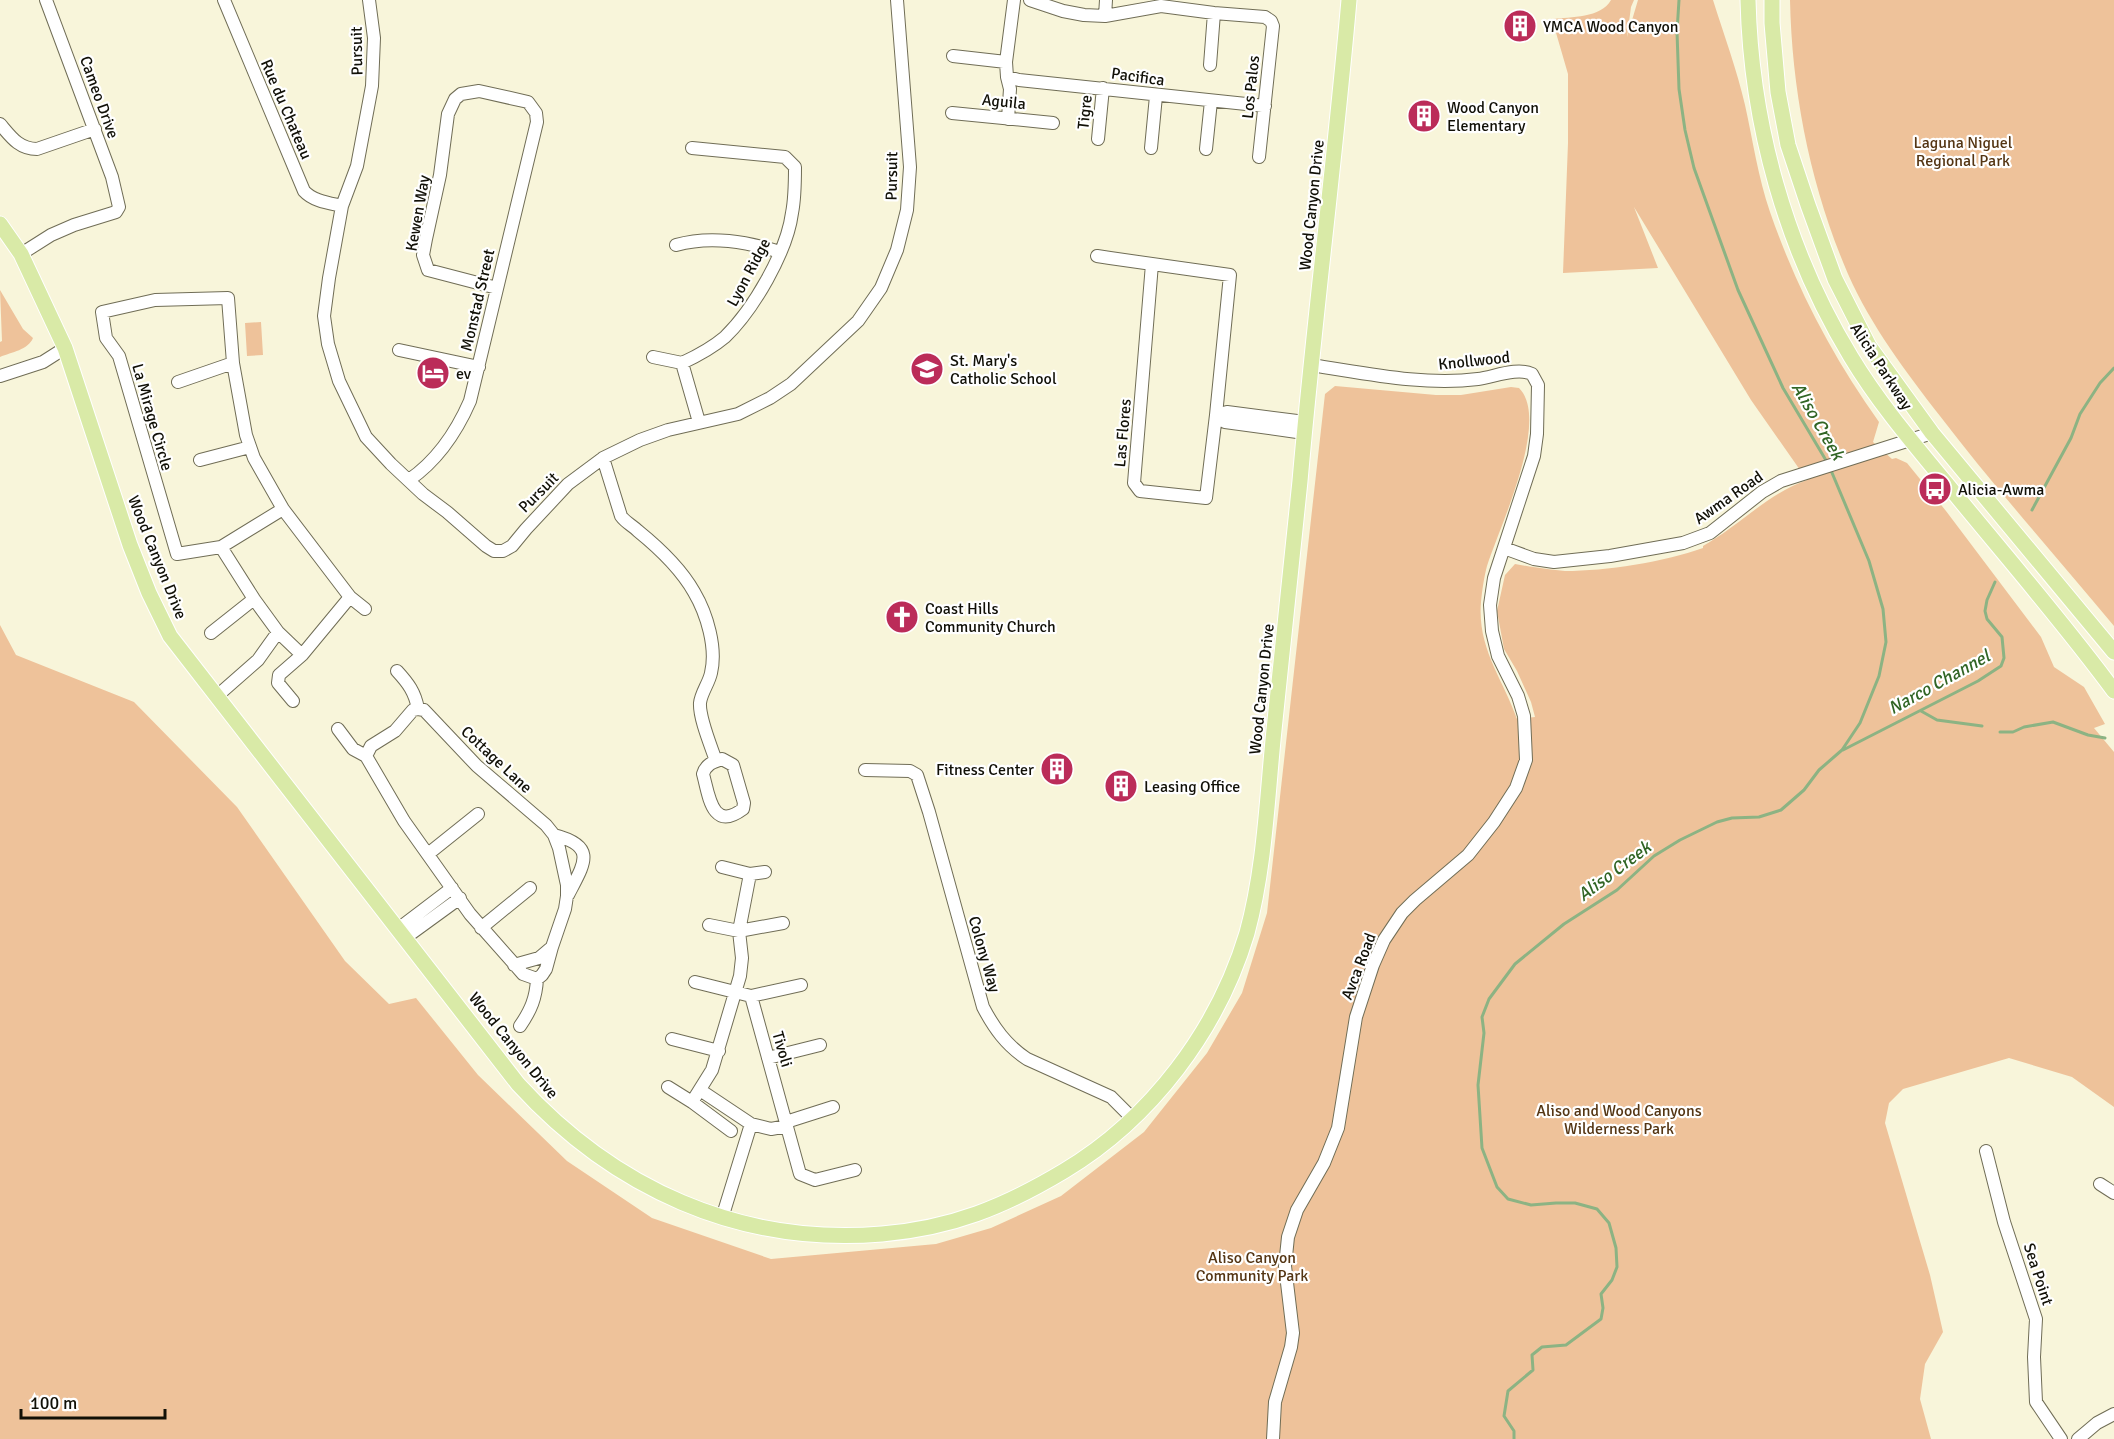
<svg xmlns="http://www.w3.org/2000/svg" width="2114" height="1439" font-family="Signika,sans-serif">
  <rect width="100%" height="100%" fill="#f8f5da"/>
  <path fill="#eec29a" d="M1611,0H1634L1631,7L1627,37L1638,0H1713C1724,35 1737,70 1745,105C1753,141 1758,177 1770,212C1796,287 1832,356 1879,422L1873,442L1892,459L1896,458L1907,463L1946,511L2041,637L2054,667L2084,687L2105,724L2094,728L2114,752V1107L2072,1077L2009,1058L1903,1089L1889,1103L1885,1123L1930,1275L1943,1332L1925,1364L1920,1399L1931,1439H0V625L16,655L134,702L237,807L345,961L389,1004L416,998L478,1075L567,1161L652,1218L771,1259L936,1244L991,1228L1061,1196L1144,1132L1207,1053L1242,993L1267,913L1325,394L1335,386L1436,395H1461L1511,387L1519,388C1551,420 1499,528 1487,566C1484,577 1482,591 1481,602C1477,648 1503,679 1517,719L1535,717L1531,702L1517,671L1504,649L1497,611L1505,575L1515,564C1532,567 1551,570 1565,571C1606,571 1664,562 1703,548V546C1739,526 1767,494 1807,480L1751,400L1634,207L1658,268L1563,273L1568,143V74L1552,19C1571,17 1601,18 1611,0Z
    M1790,0H2114V626C2056,556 1995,488 1940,416C1906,372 1871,326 1848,274C1811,188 1792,94 1790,0Z
    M0,290L23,329L33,338C28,350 12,352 0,357V342L2,341Z
    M261,322L263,355L247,356L245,323Z"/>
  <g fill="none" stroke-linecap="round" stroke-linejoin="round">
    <path stroke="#8cb383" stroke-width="3" d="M1679,0L1677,32L1679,89L1685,130L1694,168L1738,290L1783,388L1827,462
      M2032,510L2071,438L2080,414L2100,383L2114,368
      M1921,711L1937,720L1982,726
      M2000,732H2013L2024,727L2053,722L2088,735L2105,738
      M1843,750L1978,681L2001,666L2004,658L2002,637L1987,619L1985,611L1987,600L1995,582
      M1514,1439V1431L1504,1416L1508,1391L1533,1370L1532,1355L1542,1347L1566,1345L1601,1319L1603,1308L1601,1294L1612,1280L1617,1267L1616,1248L1609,1223L1597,1209L1575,1203H1556L1531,1205L1508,1199L1497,1187L1482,1148L1478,1085L1484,1033L1482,1017L1489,999L1515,964L1564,924L1617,890L1654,856L1680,840L1717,822L1732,818L1759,817L1781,810L1804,790L1819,770L1842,750L1860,723L1879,676L1886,642L1883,609L1869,561L1830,468"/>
    <g stroke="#706d56" stroke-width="14">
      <path id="minor" d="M224,0L304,191C313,201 329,203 342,206
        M369,0L374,38L372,86L357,166L342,206L329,278L324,316L328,344L339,381L366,437L391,464L423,494L447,512L486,546L494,551H503L512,546L526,529L568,484L603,458L640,440L668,430L738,414L770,398L791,384L858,321L881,288L897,250L907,210L910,167L897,0
        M1030,0L1063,11L1084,15L1105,16L1161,6L1214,13L1265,17L1271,21L1273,26L1259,157
        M1105,16L1106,0
        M953,56L1006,62
        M1210,65L1214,13
        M1007,77L1019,80L1265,106
        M952,113L1053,123
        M1008,119L1010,89L1007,77L1006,62L1014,0
        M0,124C11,137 19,149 37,149L95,129
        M1098,139L1103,88
        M692,148L785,157L795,167C795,183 795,198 792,213C787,252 753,310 725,337C712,348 697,356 682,363L699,422
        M1151,148L1156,96
        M1206,149L1211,101
        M676,245C711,235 747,242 780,252
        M21,254L51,235L74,225L116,212L119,207L112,177L46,0
        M1097,256L1110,258L1230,275L1216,415L1206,498L1140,491L1134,483L1152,264
        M399,350L479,367
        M653,357L682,363
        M0,376L43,362L65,348
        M178,382L233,363
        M1216,415L1225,422L1304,433
        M1216,415L1227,412L1305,422
        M603,458L621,516C626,523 632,525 638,531C659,548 681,569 694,592C707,614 717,648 711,673C709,683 701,693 700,703C699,718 711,746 716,761
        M200,460L250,447
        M409,480C438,460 456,433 470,401L537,122L536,113L528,102L479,91L461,94L455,99L448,114L440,175L426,239L423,255L428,270L497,288
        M283,509L221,547L177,554L119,356L106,338L102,312L155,300L228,298L233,363L246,435L254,458L283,509L350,597L365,609
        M221,547L254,599L278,632L302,655L350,597
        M1504,548L1534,559L1554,562L1610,556L1683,543L1710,533L1762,492L1781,481L1932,433
        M211,633L254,599
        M397,671C408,683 415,692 418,709
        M217,696L258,660L278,632
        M293,701L278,683L279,675L302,655
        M338,729L353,749L366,756
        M722,759L733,765L744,803L743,809C712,832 709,796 703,774C706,764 713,762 722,759Z
        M865,770L910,771L917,775L929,812L983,1007C994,1028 1006,1045 1027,1059L1111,1097L1133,1119
        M554,835C598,846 584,864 568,895
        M428,854L478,814
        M722,867L750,874L765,872
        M709,925L739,931L783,923
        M481,928L530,888
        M398,929L452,888
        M405,938L460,898
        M514,965L539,958L552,947L565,909L567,896V885L559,848L554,835L546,825L477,766L424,710L418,709L413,710L395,731L371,746L366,756L404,821L470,914L523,974L537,979L542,975L546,969L552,947
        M695,982L751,996L800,1174L815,1180L855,1170
        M751,996L801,985
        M520,1026C531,1010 536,998 537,979
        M672,1039L719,1051
        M768,1058L820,1045
        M668,1087L692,1102L731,1131
        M700,1090L751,1124L722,1218
        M692,1102L712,1070L740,976L742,958L739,931L750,874
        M786,1122L833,1107
        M751,1124L771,1129L787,1126
        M1986,1151L2004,1222L2036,1319L2034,1357L2036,1402L2061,1439
        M2100,1184L2114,1193
        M1273,1439L1275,1402L1291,1347L1293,1333L1285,1266L1288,1237L1297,1210L1324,1163L1338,1128L1356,1017L1373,965L1384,940L1402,913L1415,900L1468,855L1494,822L1516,788L1526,760L1524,716L1518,696L1498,656L1492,631L1490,605L1494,578L1534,456L1537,434L1538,385L1532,374C1517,367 1494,377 1478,379C1423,386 1365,373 1311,365
        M2078,1439L2097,1423L2114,1414"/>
    </g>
    <g stroke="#fff" stroke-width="17">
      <path id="major" d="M1748,0C1751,124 1786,250 1851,357C1878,402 1913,443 1946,483C2002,552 2061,619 2114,691
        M1772,0V23L1778,92L1788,145L1808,205L1835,279L1869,346L1932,433L2114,652
        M0,224L21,254L65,348L130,545L149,593L170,636L518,1084C613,1188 739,1246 882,1234C952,1228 1004,1207 1064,1171C1151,1119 1218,1030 1247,933C1265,867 1267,798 1274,730C1283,647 1292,564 1300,481C1314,320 1335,160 1349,0"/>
    </g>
    <use href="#minor" stroke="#fff" stroke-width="12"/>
    <use href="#major" stroke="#d9eaa7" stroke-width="15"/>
  </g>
  <defs>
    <g id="building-disc" transform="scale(1.725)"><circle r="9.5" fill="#bb2c59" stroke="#fff"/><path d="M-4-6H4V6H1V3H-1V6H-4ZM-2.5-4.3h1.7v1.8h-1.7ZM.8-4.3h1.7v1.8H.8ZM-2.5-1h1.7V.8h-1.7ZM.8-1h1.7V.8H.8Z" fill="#fff"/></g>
    <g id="school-disc" transform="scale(1.725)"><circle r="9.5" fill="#bb2c59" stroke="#fff"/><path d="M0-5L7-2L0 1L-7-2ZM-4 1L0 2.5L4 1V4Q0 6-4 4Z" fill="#fff"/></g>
    <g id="hotel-disc" transform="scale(1.725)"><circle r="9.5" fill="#bb2c59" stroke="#fff"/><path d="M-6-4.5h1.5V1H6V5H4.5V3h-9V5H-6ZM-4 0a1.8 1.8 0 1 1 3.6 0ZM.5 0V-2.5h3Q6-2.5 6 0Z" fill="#fff"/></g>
    <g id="bus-disc" transform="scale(1.725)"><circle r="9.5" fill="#bb2c59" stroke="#fff"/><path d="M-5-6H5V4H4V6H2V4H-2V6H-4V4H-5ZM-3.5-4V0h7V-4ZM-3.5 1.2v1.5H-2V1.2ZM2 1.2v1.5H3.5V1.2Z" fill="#fff"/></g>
    <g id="church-disc" transform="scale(1.725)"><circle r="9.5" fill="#bb2c59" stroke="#fff"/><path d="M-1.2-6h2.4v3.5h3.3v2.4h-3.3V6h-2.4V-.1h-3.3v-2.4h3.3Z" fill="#fff"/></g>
  </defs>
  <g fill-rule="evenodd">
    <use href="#building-disc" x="1520" y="26"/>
    <use href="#building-disc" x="1424" y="116"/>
    <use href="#school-disc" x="927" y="369"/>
    <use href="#hotel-disc" x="433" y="373"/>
    <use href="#bus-disc" x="1935" y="489"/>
    <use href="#church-disc" x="902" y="617"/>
    <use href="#building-disc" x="1057" y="769"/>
    <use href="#building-disc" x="1121" y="786"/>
  </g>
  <g text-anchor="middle" stroke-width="4.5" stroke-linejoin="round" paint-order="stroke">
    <g font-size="16" fill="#111007" stroke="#fff" text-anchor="start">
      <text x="1543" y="32">YMCA Wood Canyon</text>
      <text x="1447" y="113">Wood Canyon<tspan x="1447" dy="18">Elementary</tspan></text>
      <text x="950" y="366">St. Mary's<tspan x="950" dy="18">Catholic School</tspan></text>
      <text x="456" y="379">ev</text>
      <text x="1958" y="495">Alicia-Awma</text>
      <text x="925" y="614">Coast Hills<tspan x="925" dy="18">Community Church</tspan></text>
      <text x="1034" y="775" text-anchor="end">Fitness Center</text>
      <text x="1144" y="792">Leasing Office</text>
    </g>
    <g font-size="16" fill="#111007" stroke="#fff">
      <text transform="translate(356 51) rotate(-91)" y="6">Pursuit</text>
      <text transform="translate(1138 76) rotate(8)" y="6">Pacifica</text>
      <text transform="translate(1250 87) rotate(-84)" y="6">Los Palos</text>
      <text transform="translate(100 97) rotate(70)" y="6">Cameo Drive</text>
      <text transform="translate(1004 101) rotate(6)" y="6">Aguila</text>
      <text transform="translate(287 109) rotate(67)" y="6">Rue du Chateau</text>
      <text transform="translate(1084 112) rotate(-84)" y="6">Tigre</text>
      <text transform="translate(891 176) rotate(-89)" y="6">Pursuit</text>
      <text transform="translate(1311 205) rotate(-84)" y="6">Wood Canyon Drive</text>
      <text transform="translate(417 213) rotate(-80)" y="6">Kewen Way</text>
      <text transform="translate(748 272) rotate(-62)" y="6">Lyon Ridge</text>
      <text transform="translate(477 300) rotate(-77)" y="6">Monstad Street</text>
      <text transform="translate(1474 360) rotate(-6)" y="6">Knollwood</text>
      <text transform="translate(1882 366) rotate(57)" y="6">Alicia Parkway</text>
      <text transform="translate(153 417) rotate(74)" y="6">La Mirage Circle</text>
      <text transform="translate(1122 433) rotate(-85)" y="6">Las Flores</text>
      <text transform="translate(538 492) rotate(-45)" y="6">Pursuit</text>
      <text transform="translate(1728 497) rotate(-35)" y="6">Awma Road</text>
      <text transform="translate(158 557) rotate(68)" y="6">Wood Canyon Drive</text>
      <text transform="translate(1261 689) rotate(-84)" y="6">Wood Canyon Drive</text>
      <text transform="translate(497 759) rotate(43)" y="6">Cottage Lane</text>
      <text transform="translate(985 954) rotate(74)" y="6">Colony Way</text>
      <text transform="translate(1358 966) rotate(-69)" y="6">Avca Road</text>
      <text transform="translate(514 1045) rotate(51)" y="6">Wood Canyon Drive</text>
      <text transform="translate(783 1049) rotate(74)" y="6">Tivoli</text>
      <text transform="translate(2039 1274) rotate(72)" y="6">Sea Point</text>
    </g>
    <g font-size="16" fill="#543513" stroke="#fff">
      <text x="1963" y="148">Laguna Niguel<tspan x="1963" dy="18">Regional Park</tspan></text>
      <text x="1619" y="1116">Aliso and Wood Canyons<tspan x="1619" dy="18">Wilderness Park</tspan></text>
      <text x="1252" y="1263">Aliso Canyon<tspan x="1252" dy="18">Community Park</tspan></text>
    </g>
    <g font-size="18" font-style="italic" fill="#316525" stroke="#fff">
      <text transform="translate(1818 421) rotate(60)" y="6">Aliso Creek</text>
      <text transform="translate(1939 682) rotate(-29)" y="6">Narco Channel</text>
      <text transform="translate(1614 871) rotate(-37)" y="6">Aliso Creek</text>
    </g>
  </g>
  <path d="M21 1409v9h144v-9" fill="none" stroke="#111007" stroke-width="3"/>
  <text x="30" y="1409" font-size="18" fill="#111007" stroke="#ffffff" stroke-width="4.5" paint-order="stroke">100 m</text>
</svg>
